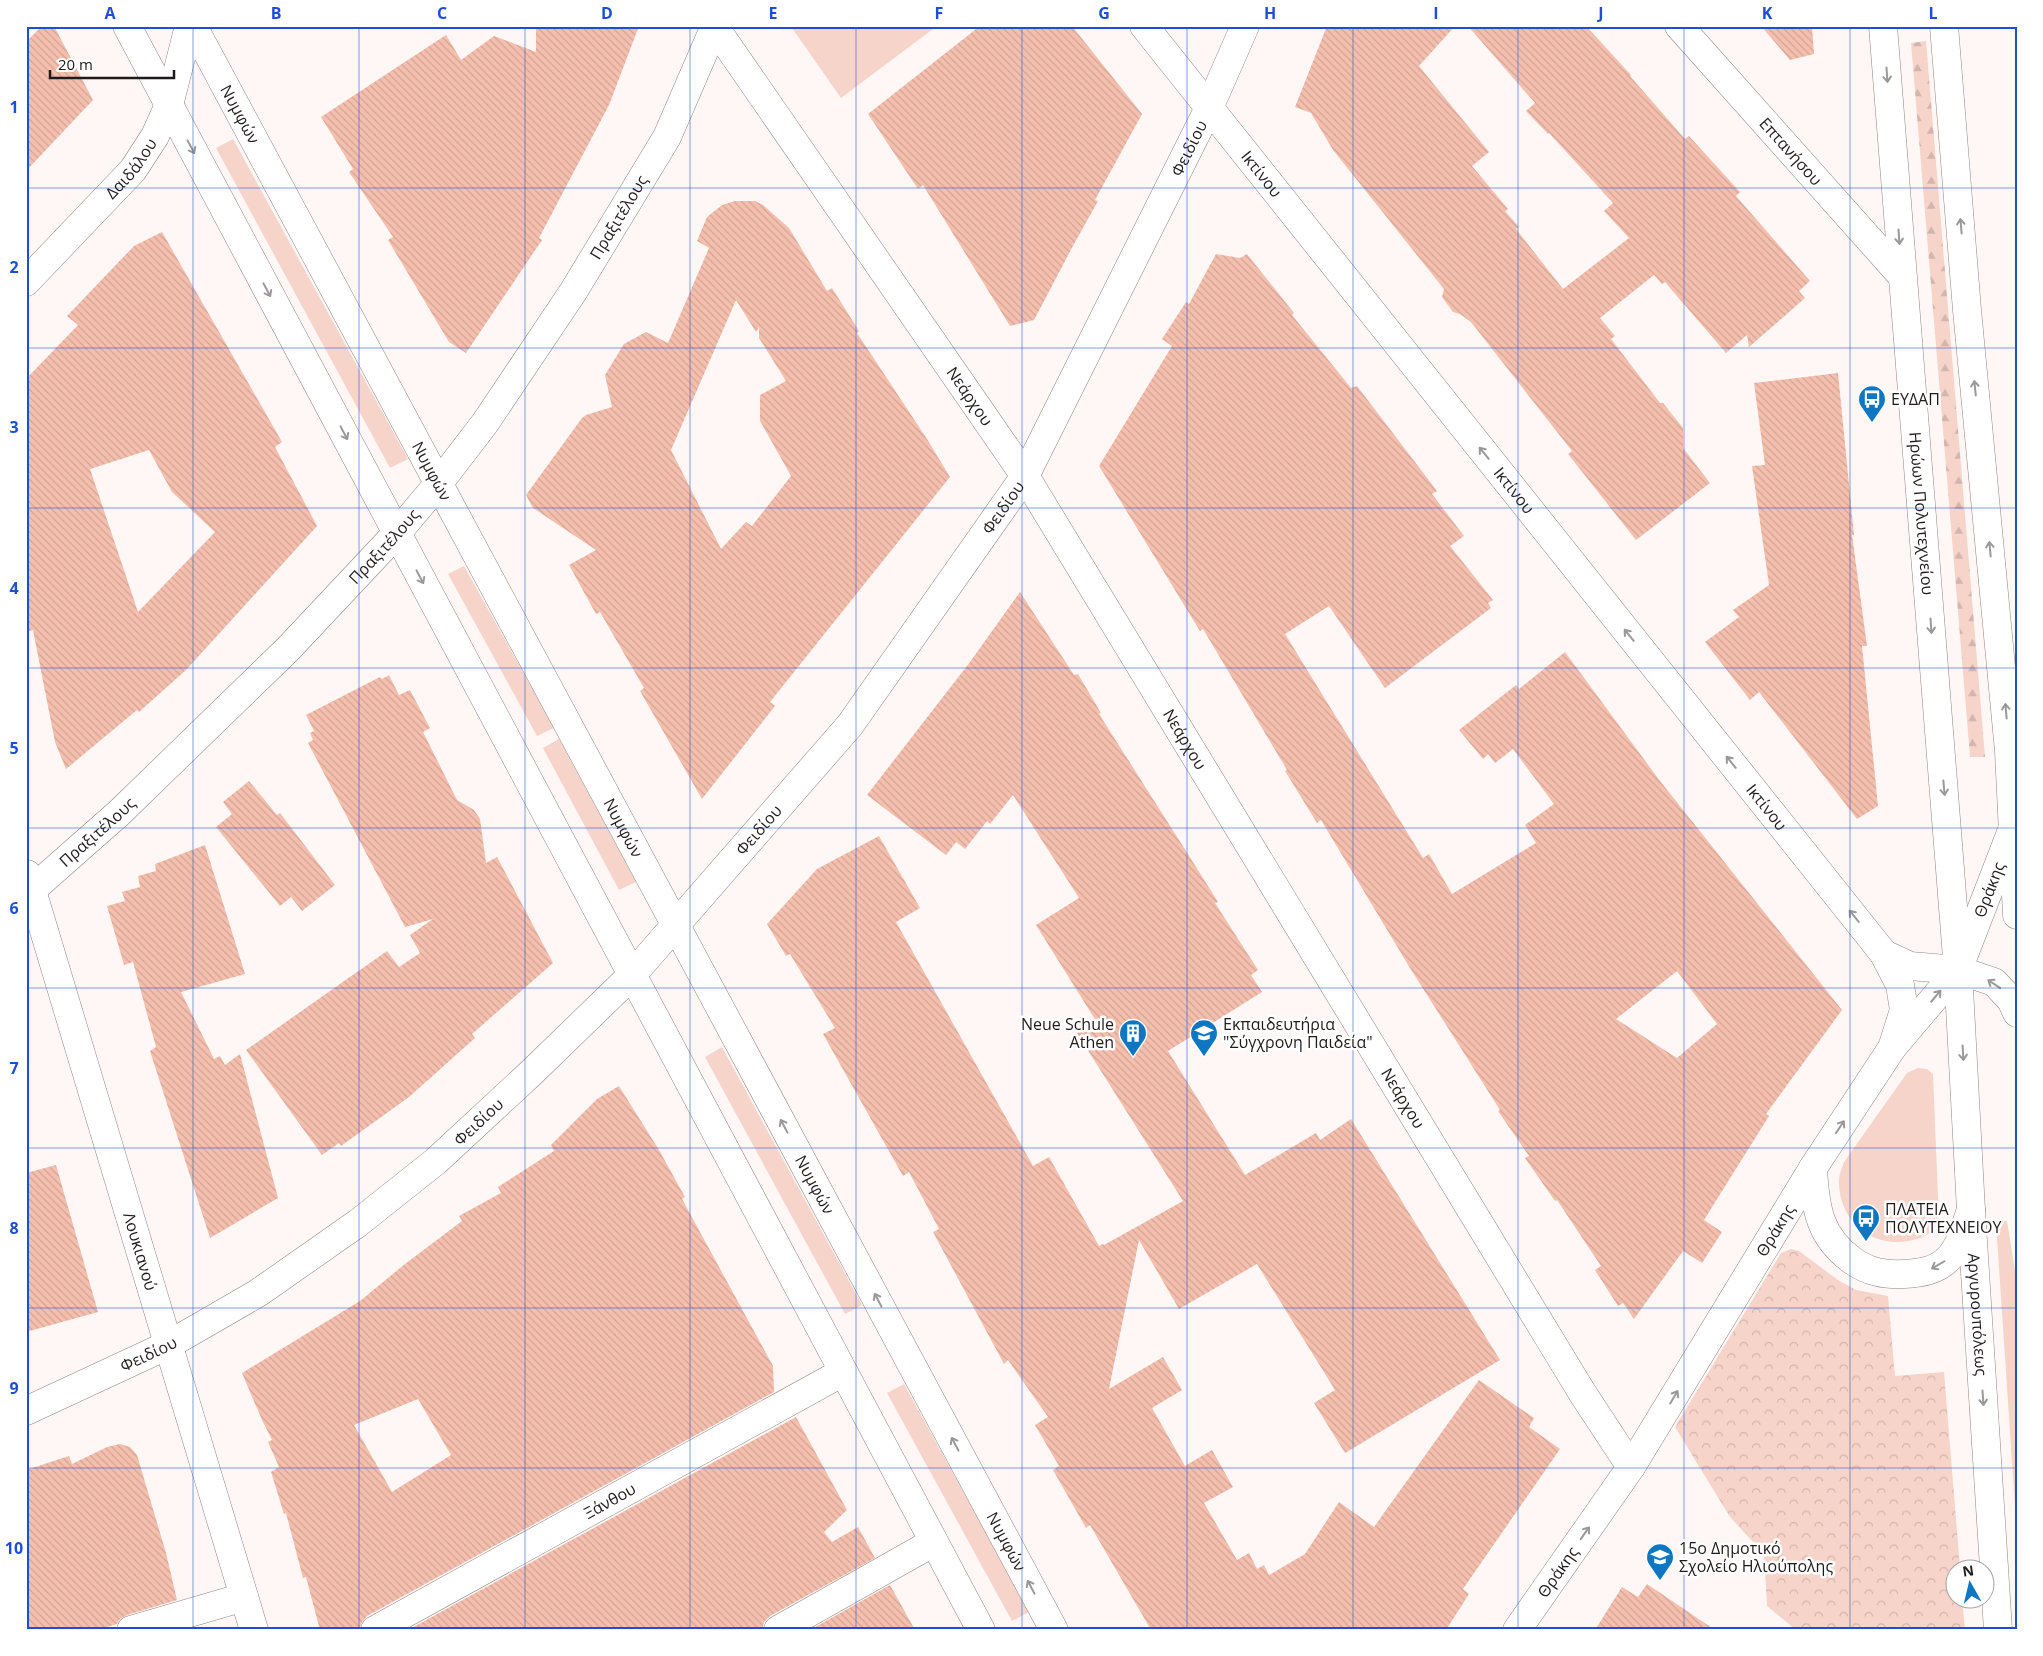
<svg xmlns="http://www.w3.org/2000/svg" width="2043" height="1656" font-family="'Open Sans',sans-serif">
  <defs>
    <pattern id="forest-firs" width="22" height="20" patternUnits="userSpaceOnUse" patternTransform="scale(1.25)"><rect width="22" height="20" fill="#f6d4ca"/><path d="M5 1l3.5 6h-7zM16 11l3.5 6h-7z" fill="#d2b5ad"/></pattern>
    <pattern id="park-crowns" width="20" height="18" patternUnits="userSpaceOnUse" patternTransform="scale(1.25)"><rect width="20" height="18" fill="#f6d4ca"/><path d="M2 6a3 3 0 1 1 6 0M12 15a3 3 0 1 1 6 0" fill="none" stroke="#d2b5ad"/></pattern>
    <pattern id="building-back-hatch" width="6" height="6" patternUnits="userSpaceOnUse" patternTransform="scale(1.25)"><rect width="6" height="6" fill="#f5bfae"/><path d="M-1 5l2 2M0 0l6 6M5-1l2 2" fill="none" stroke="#d2a495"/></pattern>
  </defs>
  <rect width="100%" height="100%" fill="#fff7f5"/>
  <path fill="#f6d4ca" d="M795,26H937L841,98L792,28Z
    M233,139L408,459L390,468L216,148Z
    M464,566L554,728L537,736L448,574Z
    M559,739L636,882L619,890L543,748Z
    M722,1047L862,1305L845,1314L705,1057Z
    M1918,1068L1927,1069L1933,1074L1939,1222C1932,1234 1922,1239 1908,1241C1869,1248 1838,1219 1839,1180C1839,1174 1842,1168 1844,1162L1907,1073Z
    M2007,1221L2017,1283V1537L1996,1223Z
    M904,1384L1029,1612L1012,1621L887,1393Z"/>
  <path fill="url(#forest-firs)" d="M1926,41L1985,757H1970L1911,43Z"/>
  <path fill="url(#park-crowns)" d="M1791,1249L1799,1251L1838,1280L1856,1290L1888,1296L1895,1376L1944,1372L1960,1568H1956V1598L1962,1599L1965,1630H1796L1767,1606L1764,1554L1730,1517L1675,1427L1781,1253Z"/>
  <path fill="url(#building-back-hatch)" fill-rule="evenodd" d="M42,26H54L93,100L26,171V42Z
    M536,26H639L609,105L539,238L542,240L466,353L449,342L388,240L393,237L349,172L353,169L321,117L446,35L461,60L494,36L536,52Z
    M980,26H1072L1142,114L1095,200L1098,201L1074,244L1034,320L1010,326L923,185L918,189L868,114Z
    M1327,26H1455L1419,66L1489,152L1472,166L1508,209L1505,211L1519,227L1516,229L1563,289L1629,238L1604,211L1613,203L1549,133L1548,134L1526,111L1535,103L1468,26H1586L1631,75L1630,76L1685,139L1689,136L1740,192L1736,196L1810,281L1799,291L1805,298L1749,347L1747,335L1726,353L1665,282L1662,284L1654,275L1600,318L1615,336L1611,339L1660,403H1663L1683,428V448L1710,483L1636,540L1568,454L1572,451L1471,322L1460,314L1453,312L1442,297L1444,289L1333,150L1311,113L1295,107Z
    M1761,26H1812L1814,54L1790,60Z
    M735,201H755L763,205L789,228L827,291L832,288L859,331L857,333L927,439L950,477L770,702L775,706L702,799L640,691L644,688L600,612L596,614L569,565L596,550L533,508L526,495L582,418L586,415L612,407L605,375L624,344L646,332L668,343L709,248L697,241L707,217L722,205ZM736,300L756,332L759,327V338L786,381L760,395V421L791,476L752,526L746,522L721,549L671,450Z
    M162,232L282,442L275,447L317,526L186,670L139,712L137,710L66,769L55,742L33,630L26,632V379L78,325L67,316L134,246ZM149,450L172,492L215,532L138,612L90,469Z
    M1216,254L1240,258L1247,254L1294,313L1292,315L1351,388L1357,386L1437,491L1432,494L1464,536L1450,546L1493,600L1488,603L1491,608L1385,688L1329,606L1285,634L1423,858L1429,854L1452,894L1536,843L1525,825L1554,804L1513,749L1495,763L1488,754L1483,759L1459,730L1516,685L1519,689L1565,652L1660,781L1842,1010L1766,1114L1769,1116L1704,1220L1722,1232L1702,1263L1683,1251L1634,1319L1623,1303L1618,1306L1595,1270L1601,1266L1557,1200L1555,1201L1525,1158L1529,1156L1498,1111L1500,1110L1410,968L1321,820L1317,823L1285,771L1287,770L1203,629L1200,631L1099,466L1172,346L1162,339L1186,302L1189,304ZM1677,971L1717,1024L1677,1058L1616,1019Z
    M1838,373L1854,535H1852L1867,646H1862L1878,806L1857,819L1759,692L1750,700L1705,642L1739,617L1733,610L1769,585L1752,466L1765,465L1754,383Z
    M1020,592L1074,675L1078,674L1101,713L1099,714L1186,851L1218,902L1215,903L1258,970L1251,975L1262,992L1168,1051L1245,1175L1316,1133L1320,1140L1351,1119L1500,1360L1345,1453L1314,1403L1335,1390L1257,1264L1179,1309L1139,1240L1109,1389L1163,1357L1182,1390L1152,1408L1185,1466L1212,1450L1233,1487L1204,1503L1237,1560L1249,1553L1257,1569L1264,1565L1269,1575L1305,1554L1339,1502L1374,1527L1479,1380L1534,1418L1529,1427L1560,1449L1463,1589L1469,1594L1446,1630H1151L1090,1525L1086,1528L1053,1470L1059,1466L1035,1425L1048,1417L1008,1360L1004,1364L933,1232L939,1229L909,1172L903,1176L823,1034L835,1028L790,954L786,956L767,924L817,869L879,836L920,908L896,922L1033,1166L1049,1157L1099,1246L1103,1244L1104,1245L1183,1201L1077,1033L1096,1021L1036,925L1079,898L1013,795L990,824L987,821L965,849L956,842L946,855L867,795L970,662Z
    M389,675L399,695L410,690L430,728L423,732L457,800L474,810L480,819L486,863L497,857L553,963L472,1034L475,1038L409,1097L341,1146L339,1143L322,1155L246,1050L387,951L399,967L420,953L410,935L433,919L405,927L308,743L313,740L310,733L314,731L306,715L380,677L382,679Z
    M249,781L277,815L280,813L335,885L302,911L291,897L280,906L216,827L232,814L223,802Z
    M205,845L245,974L181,992L214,1059L220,1056L225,1065L240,1054L278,1198L210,1238L150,1051L156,1047L133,962L124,965L107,906L125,901L122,892L140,887L138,876L156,871L155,864Z
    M619,1086L659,1150L685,1197L682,1199L773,1366L774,1392L367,1616L362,1622L359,1630H320L306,1577L303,1578L286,1513L284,1514L271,1472L279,1467L268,1442L272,1440L262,1420L242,1373L360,1301L405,1264L462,1221L459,1216L501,1193L498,1187L554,1151L551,1145L597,1099ZM418,1399L451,1455L392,1492L354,1425Z
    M56,1165L98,1312L26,1332V1173Z
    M796,1417L847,1510L824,1532L832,1542L858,1527L875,1558L770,1616L764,1622L762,1630H408Z
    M120,1444L130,1447L137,1455L166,1553L177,1600L127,1615L120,1619L117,1624L97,1630H26V1470L69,1456L72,1464L107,1447Z
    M1647,1584L1715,1630H1595L1622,1587L1638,1597Z
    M890,1585L915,1630H810Z"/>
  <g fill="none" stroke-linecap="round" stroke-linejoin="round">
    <g stroke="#8e8683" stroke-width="29">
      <g id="minor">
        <path d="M127,26L981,1630"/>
        <path id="s1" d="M193,26L1054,1630"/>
        <path id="s2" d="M714,26L1025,476L1583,1394L1631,1467"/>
        <path id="s3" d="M1144,26L1884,954L1900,985L1904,1010L1892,1048"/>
        <path id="s4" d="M1679,26L1902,276"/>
        <path id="s5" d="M26,282L133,170L155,136L169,105L189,26"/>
        <path id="s6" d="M27,874L254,1630"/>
        <path id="s7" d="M26,895L119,813L288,649L397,533L439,483L485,423L573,292L667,137L715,26"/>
        <path d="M1884,954L1910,966L1958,970L1994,982L2011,1000L2017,1013"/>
        <path d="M1813,1168C1815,1207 1819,1237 1853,1261C1869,1272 1884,1275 1904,1274C1920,1273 1937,1271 1949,1258C1961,1245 1965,1226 1971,1210"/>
        <path id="s8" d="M26,1411L168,1345L258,1293L358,1223L436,1161L531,1073L632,975L850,725L1025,476L1209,108L1245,26"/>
        <path d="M131,1630L244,1597"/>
        <path id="s9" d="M375,1630L843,1372"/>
        <path d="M778,1630L934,1542"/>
        <path id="s10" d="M1517,1630L1631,1467L1813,1168L1892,1048L1958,970L2012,830L2016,825"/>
      </g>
    </g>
    <g stroke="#8e8683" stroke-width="29">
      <g id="major">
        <path id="s11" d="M1883,26L1958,970L1971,1210L1998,1630"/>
        <path d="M1944,26L1967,310L2009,751L2017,915"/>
      </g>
    </g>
    <use href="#minor" stroke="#fff" stroke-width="28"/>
    <use href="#major" stroke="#fff" stroke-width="28"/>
  </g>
  <defs><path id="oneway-shaft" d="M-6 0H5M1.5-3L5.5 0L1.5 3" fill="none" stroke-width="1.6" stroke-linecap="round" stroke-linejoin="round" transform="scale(1.25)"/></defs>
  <g stroke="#9a9898">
    <use href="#oneway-shaft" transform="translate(1887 75) rotate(86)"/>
    <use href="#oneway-shaft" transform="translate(191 147) rotate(62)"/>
    <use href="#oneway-shaft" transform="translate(1961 226) rotate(-95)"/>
    <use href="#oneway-shaft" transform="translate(1899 237) rotate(86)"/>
    <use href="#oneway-shaft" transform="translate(267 290) rotate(62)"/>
    <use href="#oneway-shaft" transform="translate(1975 388) rotate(-96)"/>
    <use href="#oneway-shaft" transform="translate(344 433) rotate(62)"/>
    <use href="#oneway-shaft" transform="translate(1484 453) rotate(-129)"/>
    <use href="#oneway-shaft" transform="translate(1990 549) rotate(-95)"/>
    <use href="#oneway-shaft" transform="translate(420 577) rotate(62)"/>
    <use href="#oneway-shaft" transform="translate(1931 626) rotate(86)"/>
    <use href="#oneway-shaft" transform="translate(1629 635) rotate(-129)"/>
    <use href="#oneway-shaft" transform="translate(2006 711) rotate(-95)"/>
    <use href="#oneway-shaft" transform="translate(1731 762) rotate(-129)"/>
    <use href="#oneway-shaft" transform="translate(1944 788) rotate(85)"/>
    <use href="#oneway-shaft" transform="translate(1854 916) rotate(-129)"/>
    <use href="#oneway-shaft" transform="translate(1994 984) rotate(-146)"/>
    <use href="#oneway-shaft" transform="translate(1936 996) rotate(-50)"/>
    <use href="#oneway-shaft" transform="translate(1963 1053) rotate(87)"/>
    <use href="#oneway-shaft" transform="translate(784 1126) rotate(-118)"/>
    <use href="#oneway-shaft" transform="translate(1840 1127) rotate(-56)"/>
    <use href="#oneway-shaft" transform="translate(1938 1265) rotate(150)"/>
    <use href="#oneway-shaft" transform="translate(878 1300) rotate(-118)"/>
    <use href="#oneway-shaft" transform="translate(1674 1397) rotate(-59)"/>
    <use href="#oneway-shaft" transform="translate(1983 1398) rotate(86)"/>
    <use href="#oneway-shaft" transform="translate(955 1444) rotate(-118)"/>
    <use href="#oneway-shaft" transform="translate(1585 1533) rotate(-55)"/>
    <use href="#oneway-shaft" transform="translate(1031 1587) rotate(-118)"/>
  </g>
  <path fill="none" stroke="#1d4ed8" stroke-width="1" stroke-opacity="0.55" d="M193,26V1630M359,26V1630M525,26V1630M690,26V1630M856,26V1630M1022,26V1630M1187,26V1630M1353,26V1630M1518,26V1630M1684,26V1630M1850,26V1630M26,188H2017M26,348H2017M26,508H2017M26,668H2017M26,828H2017M26,988H2017M26,1148H2017M26,1308H2017M26,1468H2017"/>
  <defs>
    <g id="bus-pin" transform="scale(1.4375)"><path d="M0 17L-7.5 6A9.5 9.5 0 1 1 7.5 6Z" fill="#0f77c2" stroke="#fff"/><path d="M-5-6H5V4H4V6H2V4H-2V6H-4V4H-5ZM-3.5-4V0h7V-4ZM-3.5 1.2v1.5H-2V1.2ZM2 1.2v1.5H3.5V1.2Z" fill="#fff"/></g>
    <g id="building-pin" transform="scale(1.4375)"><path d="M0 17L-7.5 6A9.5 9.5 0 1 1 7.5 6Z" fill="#0f77c2" stroke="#fff"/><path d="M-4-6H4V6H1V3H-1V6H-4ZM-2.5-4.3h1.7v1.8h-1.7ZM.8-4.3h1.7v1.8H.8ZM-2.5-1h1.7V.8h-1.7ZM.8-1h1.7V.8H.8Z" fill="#fff"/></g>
    <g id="school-pin" transform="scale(1.4375)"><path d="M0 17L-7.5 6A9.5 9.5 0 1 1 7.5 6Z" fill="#0f77c2" stroke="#fff"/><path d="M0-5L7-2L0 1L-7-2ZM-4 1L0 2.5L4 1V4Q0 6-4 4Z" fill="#fff"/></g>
  </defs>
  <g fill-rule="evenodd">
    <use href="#bus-pin" x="1872" y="399"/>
    <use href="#building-pin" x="1133" y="1033"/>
    <use href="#school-pin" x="1204" y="1033"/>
    <use href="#bus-pin" x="1866" y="1218"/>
    <use href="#school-pin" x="1660" y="1557"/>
  </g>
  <g text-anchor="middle" stroke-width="5" stroke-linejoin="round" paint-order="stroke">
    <g font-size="16" fill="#1e1b1a" stroke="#fff">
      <text dy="6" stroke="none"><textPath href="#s1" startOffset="100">Νυμφών</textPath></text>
      <text dy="6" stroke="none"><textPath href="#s8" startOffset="1755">Φειδίου</textPath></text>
      <text dy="6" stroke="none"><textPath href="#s4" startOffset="168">Επτανήσου</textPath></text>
      <text dy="6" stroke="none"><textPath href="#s5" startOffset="155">Δαιδάλου</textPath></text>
      <text dy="6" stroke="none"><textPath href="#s3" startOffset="189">Ικτίνου</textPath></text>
      <text dy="6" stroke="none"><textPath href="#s7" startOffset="905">Πραξιτέλους</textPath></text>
      <text dy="6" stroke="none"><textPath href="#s2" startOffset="450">Νεάρχου</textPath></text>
      <text dy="6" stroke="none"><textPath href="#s1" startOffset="505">Νυμφών</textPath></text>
      <text dy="6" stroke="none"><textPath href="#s3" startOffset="594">Ικτίνου</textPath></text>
      <text dy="6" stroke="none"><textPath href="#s8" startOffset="1350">Φειδίου</textPath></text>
      <text dy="6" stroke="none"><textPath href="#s11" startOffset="489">Ηρώων Πολυτεχνείου</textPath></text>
      <text dy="6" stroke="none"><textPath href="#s7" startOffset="500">Πραξιτέλους</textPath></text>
      <text dy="6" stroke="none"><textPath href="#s2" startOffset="855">Νεάρχου</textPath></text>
      <text dy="6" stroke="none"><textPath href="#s3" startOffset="999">Ικτίνου</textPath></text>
      <text dy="6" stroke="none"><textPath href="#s1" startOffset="910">Νυμφών</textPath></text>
      <text dy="6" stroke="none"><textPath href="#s8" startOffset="945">Φειδίου</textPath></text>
      <text dy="6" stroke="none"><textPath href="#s7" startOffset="95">Πραξιτέλους</textPath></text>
      <text dy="6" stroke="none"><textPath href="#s10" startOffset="881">Θράκης</textPath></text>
      <text dy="6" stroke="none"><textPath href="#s2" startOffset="1275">Νεάρχου</textPath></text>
      <text dy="6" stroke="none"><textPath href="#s8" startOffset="540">Φειδίου</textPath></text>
      <text dy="6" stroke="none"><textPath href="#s1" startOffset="1315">Νυμφών</textPath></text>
      <text dy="6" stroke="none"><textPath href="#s10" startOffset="476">Θράκης</textPath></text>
      <text dy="6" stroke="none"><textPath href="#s6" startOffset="394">Λουκιανού</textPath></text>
      <text dy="6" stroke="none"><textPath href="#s11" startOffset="1292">Αργυρουπόλεως</textPath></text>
      <text dy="6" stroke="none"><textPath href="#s8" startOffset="135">Φειδίου</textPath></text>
      <text dy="6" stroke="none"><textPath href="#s9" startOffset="268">Ξάνθου</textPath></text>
      <text dy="6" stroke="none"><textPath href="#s1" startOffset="1720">Νυμφών</textPath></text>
      <text dy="6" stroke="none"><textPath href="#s10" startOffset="71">Θράκης</textPath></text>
    </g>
    <g font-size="16" fill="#1e1b1a" stroke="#fff" text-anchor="start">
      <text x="1891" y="405">ΕΥΔΑΠ</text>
      <text x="1114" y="1030" text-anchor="end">Neue Schule<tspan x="1114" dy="18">Athen</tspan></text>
      <text x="1223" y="1030">Εκπαιδευτήρια<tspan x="1223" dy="18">"Σύγχρονη Παιδεία"</tspan></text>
      <text x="1885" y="1215">ΠΛΑΤΕΙΑ<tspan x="1885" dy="18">ΠΟΛΥΤΕΧΝΕΙΟΥ</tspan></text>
      <text x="1679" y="1554">15ο Δημοτικό<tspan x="1679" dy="18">Σχολείο Ηλιούπολης</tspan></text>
    </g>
  </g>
  <rect width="2043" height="1656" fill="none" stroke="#ffffff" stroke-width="55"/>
  <g transform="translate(1970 1584) rotate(352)"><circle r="24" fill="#ffffff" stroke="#a5a4a3"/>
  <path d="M0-4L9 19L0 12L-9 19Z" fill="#0f77c2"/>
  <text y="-8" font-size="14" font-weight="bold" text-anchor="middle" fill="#1e1b1a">N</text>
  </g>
  <path d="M50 70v8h124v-8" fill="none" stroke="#1e1b1a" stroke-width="2.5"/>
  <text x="58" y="70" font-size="15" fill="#1e1b1a" stroke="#ffffff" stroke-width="4" paint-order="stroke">20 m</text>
  <rect x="28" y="28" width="1988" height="1600" fill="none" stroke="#1d4ed8" stroke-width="2"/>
  <g font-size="16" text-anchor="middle" font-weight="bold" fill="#1d4ed8">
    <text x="110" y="19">A</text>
    <text x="276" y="19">B</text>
    <text x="442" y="19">C</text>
    <text x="607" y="19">D</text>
    <text x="773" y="19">E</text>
    <text x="939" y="19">F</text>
    <text x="1104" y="19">G</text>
    <text x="1270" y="19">H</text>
    <text x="1436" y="19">I</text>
    <text x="1601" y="19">J</text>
    <text x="1767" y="19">K</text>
    <text x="1933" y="19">L</text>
    <text x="14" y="113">1</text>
    <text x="14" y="273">2</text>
    <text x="14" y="433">3</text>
    <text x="14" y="594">4</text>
    <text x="14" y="754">5</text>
    <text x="14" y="914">6</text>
    <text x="14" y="1074">7</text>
    <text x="14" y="1234">8</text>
    <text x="14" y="1394">9</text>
    <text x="14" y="1554">10</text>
  </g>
</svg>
